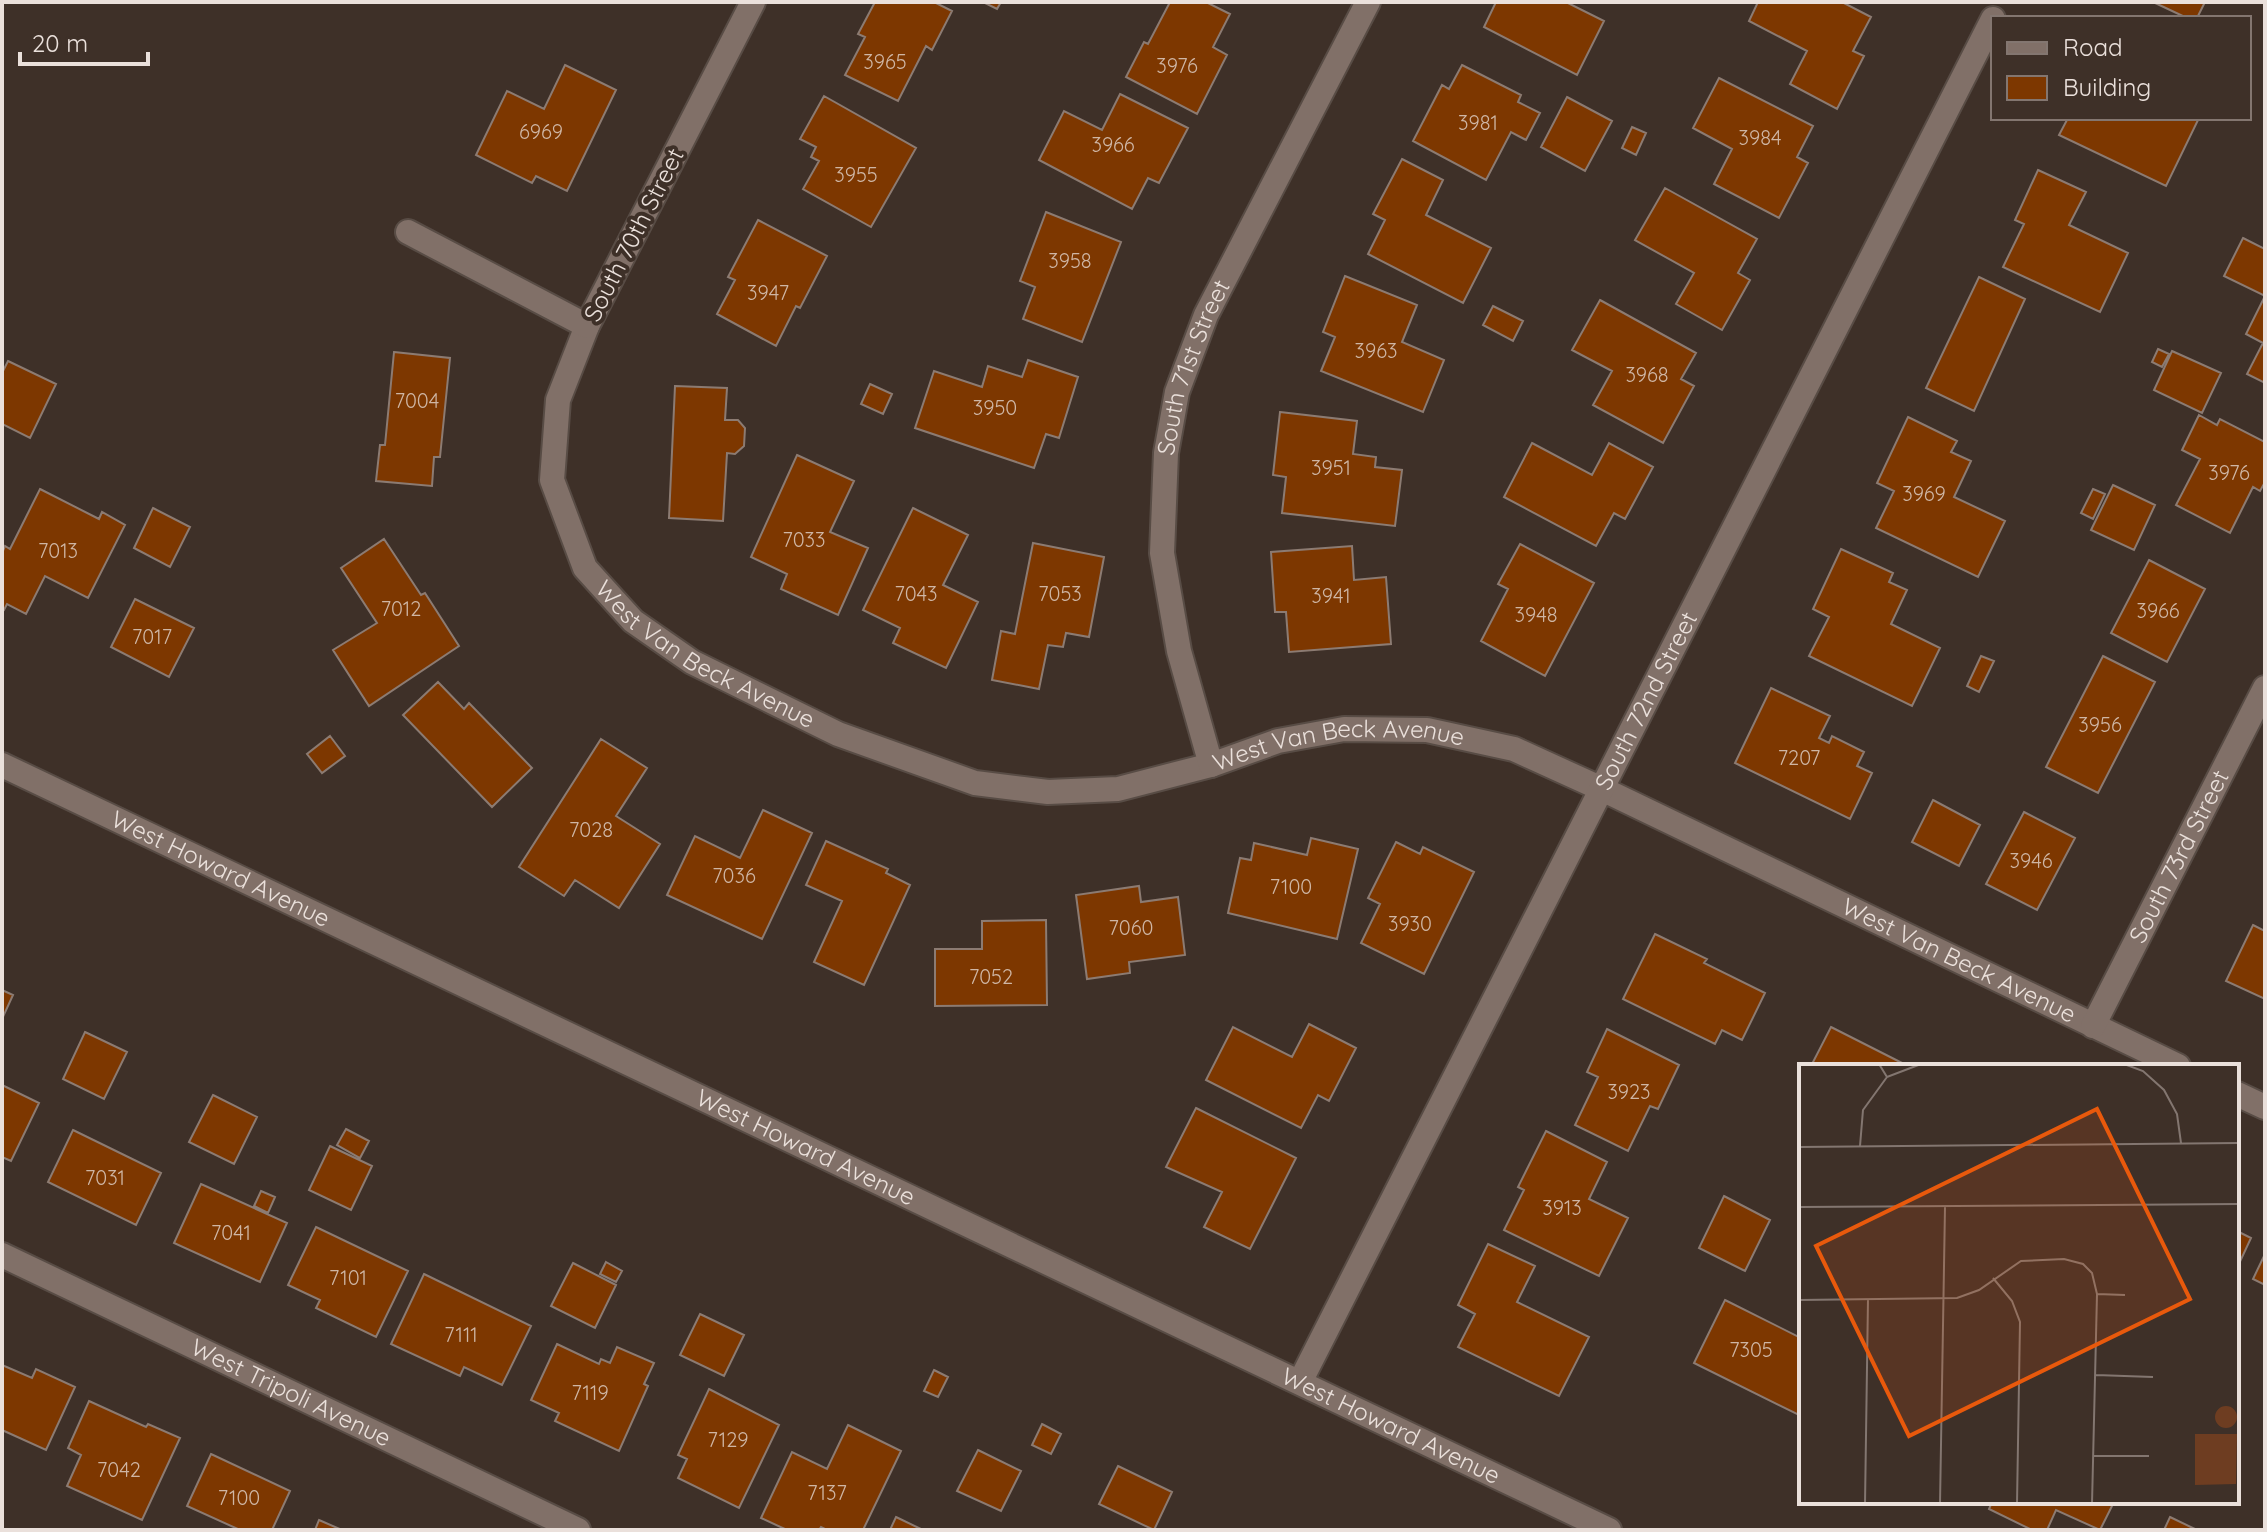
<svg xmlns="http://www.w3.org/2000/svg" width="2267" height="1532" font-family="Quicksand,sans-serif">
  <rect width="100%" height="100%" fill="#3e3028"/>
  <path fill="#7d3700" stroke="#8c7b72" stroke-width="2" d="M875,2H934L952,11L932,50L926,46L898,101L845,75L865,37L858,34Z
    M983,2H1001L997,9Z
    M1170,2H1206L1230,14L1213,47L1227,55L1197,114L1126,77L1144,42L1148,44Z
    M1496,2H1566L1604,21L1577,75L1484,27Z
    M1758,2H1842L1871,17L1853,51L1864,56L1837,109L1790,84L1807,51L1749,21Z
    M2153,2H2205L2197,18H2187Z
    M565,65L616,90L567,191L536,176L532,183L476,155L507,91L544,109Z
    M1462,65L1521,95L1518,102L1540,113L1526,140L1511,132L1486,180L1413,141L1442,85L1449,89Z
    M1719,78L1813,126L1797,157L1808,163L1779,218L1714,184L1732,149L1693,128Z
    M1120,94L1188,128L1159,183L1148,178L1132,209L1039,160L1064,111L1102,130Z
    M824,96L916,148L871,227L803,189L819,161L811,157L816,147L800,139Z
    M1567,97L1612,121L1585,171L1541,147Z
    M2068,118H2199L2166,186L2059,135Z
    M1632,127L1646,133L1636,155L1622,148Z
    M1402,159L1443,180L1426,215L1491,248L1463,303L1368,254L1385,220L1373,214Z
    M2038,170L2086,192L2069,225L2128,253L2100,312L2003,267L2024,224L2015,220Z
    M1665,188L1757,239L1738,273L1750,280L1722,330L1676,304L1694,273L1635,240Z
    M1046,212L1121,242L1082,342L1023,319L1035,287L1020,281Z
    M758,220L827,256L800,308L796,306L776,346L717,314L735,280L728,277Z
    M2243,238L2265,249V296L2224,276Z
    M1345,276L1417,305L1402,342L1444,360L1423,412L1321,371L1335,337L1323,332Z
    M1979,277L2025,299L1974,411L1926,388Z
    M2265,296V383L2247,374L2263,343L2246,334Z
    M1600,300L1696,353L1681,379L1694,386L1663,443L1593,405L1612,371L1572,350Z
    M1493,306L1523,321L1513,341L1483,325Z
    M2158,349L2169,354L2162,367L2152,362Z
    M2172,351L2221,373L2202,413L2154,390Z
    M394,352L450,358L440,457H434L432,486L376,481L380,445H385Z
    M1028,360L1078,377L1059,438L1046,434L1034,468L915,428L934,371L982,387L988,366L1022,377Z
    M8,361L56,384L30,438L2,424V373Z
    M870,384L892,394L883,414L861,404Z
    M675,386L727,388L725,420H738L745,428L744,446L735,454L727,453L723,521L669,518Z
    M1280,412L1357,421L1353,454L1376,457L1375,467L1402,470L1395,526L1282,513L1286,477L1273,475Z
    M2199,415L2217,425L2220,419L2265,442V482L2260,491L2253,487L2230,533L2176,505L2200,459L2182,450Z
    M1908,417L1957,441L1951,452L1971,461L1954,497L2005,521L1978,577L1876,528L1894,491L1877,483Z
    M1532,443L1592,475L1609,443L1653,467L1625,519L1614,513L1596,546L1504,497Z
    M797,455L854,481L830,532L868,548L838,615L781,589L787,574L751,557Z
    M2113,485L2155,505L2134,550L2091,530Z
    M40,489L99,519L102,512L125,525L88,598L45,576L26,614L7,604L4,610L2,609V553L5,546L10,549Z
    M2093,489L2105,494L2093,519L2081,513Z
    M153,508L190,527L170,567L134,548Z
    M913,508L968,535L943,585L978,602L946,668L893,643L900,628L863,610Z
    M384,539L421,595L425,593L459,646L369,706L333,650L377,623L341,568Z
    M1033,543L1104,557L1089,637L1066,633L1063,647L1048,645L1039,689L992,680L1001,631L1015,634Z
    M1520,544L1594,583L1545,676L1481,641L1508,589L1498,584Z
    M1352,546L1354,580L1386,577L1391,644L1289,652L1286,612H1275L1271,552Z
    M1841,549L1893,573L1889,582L1907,590L1891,624L1940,648L1912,706L1809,656L1829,617L1813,609Z
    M2149,560L2205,589L2167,662L2111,633Z
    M135,599L194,628L169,677L111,647Z
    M1981,656L1994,661L1979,692L1967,686Z
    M2103,656L2155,682L2098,793L2046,767Z
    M438,682L464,709L469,703L532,768L492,807L403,715Z
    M1771,688L1830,716L1819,738L1829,743L1832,736L1864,752L1857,766L1872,773L1850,819L1735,763Z
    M330,736L345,756L322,773L307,754Z
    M601,739L647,768L616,816L660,844L619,908L575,880L564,896L519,867Z
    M1933,800L1980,825L1959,866L1912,842Z
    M763,810L812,833L762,939L667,895L695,836L740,858Z
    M2024,812L2075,838L2037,910L1986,884Z
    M1311,838L1358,849L1337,939L1228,913L1240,858L1251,860L1254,843L1307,855Z
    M826,841L888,869L886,873L910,885L864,985L814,962L842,901L806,885Z
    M1396,842L1420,854L1423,847L1474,872L1424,974L1361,943L1380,904L1368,898Z
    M1139,886L1141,902L1178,897L1185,955L1129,962L1130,973L1087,979L1076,895Z
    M1046,920L1047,1005L935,1006V949H982V921Z
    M2253,925L2265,931V999L2226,981Z
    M1655,934L1707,959L1704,963L1765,993L1742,1040L1722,1030L1715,1044L1623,999Z
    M2,990L13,995L2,1019Z
    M1309,1024L1356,1048L1329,1101L1318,1095L1301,1128L1206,1080L1233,1027L1292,1057Z
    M1831,1027L1908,1066H1811Z
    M1607,1029L1679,1065L1658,1109L1650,1106L1628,1151L1575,1125L1598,1077L1587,1072Z
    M85,1032L127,1052L104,1099L63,1079Z
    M2,1085L39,1103L11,1161L2,1157Z
    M213,1095L257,1117L234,1164L189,1142Z
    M1196,1108L1296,1158L1250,1249L1204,1227L1222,1192L1166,1167Z
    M346,1129L369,1141L360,1158L337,1145Z
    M73,1130L161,1173L136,1225L48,1182Z
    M1546,1131L1607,1162L1589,1199L1628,1218L1599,1276L1504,1230L1524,1190L1518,1187Z
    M330,1146L372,1166L351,1210L309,1190Z
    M201,1184L287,1223L260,1282L174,1243Z
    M261,1191L275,1197L268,1213L254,1206Z
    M1724,1196L1770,1220L1745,1271L1699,1248Z
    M316,1227L408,1271L376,1337L316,1308L320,1300L288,1285Z
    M2237,1231L2251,1238L2237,1268Z
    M1488,1244L1535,1266L1517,1302L1589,1337L1559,1396L1458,1347L1475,1314L1458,1305Z
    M2265,1254V1285L2253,1279Z
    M606,1262L622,1271L616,1282L600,1274Z
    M573,1263L616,1285L595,1328L551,1306Z
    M424,1274L531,1326L502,1385L464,1367L460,1376L391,1344Z
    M1725,1300L1801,1338V1416L1694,1363Z
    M700,1314L744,1335L724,1376L680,1355Z
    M557,1344L599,1364L601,1359L610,1363L617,1347L654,1363L644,1384L648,1386L619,1451L555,1421L559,1413L531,1400Z
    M2,1365L32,1378L36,1369L75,1387L46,1450L2,1430Z
    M934,1370L948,1377L938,1397L924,1391Z
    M709,1389L779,1425L739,1508L678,1478L687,1459L678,1455Z
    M89,1401L146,1427L148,1424L180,1438L142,1520L67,1486L81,1455L68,1448Z
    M1042,1424L1061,1434L1051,1454L1032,1445Z
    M848,1425L901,1451L863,1530H827L821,1527L819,1530H787L761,1518L792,1452L827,1469Z
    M978,1450L1021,1471L1001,1511L957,1491Z
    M211,1454L290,1491L272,1530H240L187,1506Z
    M1118,1466L1172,1492L1154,1530L1099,1504Z
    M1992,1502H2114L2100,1530L2056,1510L2047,1530H2032L1989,1509Z
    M896,1517L923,1530H890Z
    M2170,1517L2197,1530H2164Z
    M319,1520L342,1530H315Z"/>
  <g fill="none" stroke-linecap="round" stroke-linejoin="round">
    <g stroke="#584c45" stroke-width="28">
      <g id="street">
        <path id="s1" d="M753,2L587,326L558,400L552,480L585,568L633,621L692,662L838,734L975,783L1048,792L1118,789L1211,765L1278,741L1344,729L1427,730L1514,749L1602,789L2178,1066"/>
        <path d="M408,232L587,326"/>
        <path id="s2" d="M1211,765L1179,651L1162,553L1166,453L1177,392L1206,315L1368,2"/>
        <path id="s3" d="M2093,1026L2265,688"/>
        <path d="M2237,1094L2265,1107"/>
        <path id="s4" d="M2,1255L578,1530"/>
        <path id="s5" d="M1300,1382L1993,19"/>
      </g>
    </g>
    <g stroke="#584c45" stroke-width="28">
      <g id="secondary">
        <path id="s6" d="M2,765L1609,1530"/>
      </g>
    </g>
    <use href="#street" stroke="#817068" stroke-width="24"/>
    <use href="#secondary" stroke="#817068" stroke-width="24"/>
  </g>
  <g text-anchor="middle" stroke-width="8" stroke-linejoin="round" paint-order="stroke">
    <g font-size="20" fill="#cfb6a4">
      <text x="885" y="69">3965</text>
      <text x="1177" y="73">3976</text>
      <text x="1478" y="130">3981</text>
      <text x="541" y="139">6969</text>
      <text x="1760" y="145">3984</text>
      <text x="1113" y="152">3966</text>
      <text x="856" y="182">3955</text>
      <text x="1070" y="268">3958</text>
      <text x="768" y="300">3947</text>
      <text x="1376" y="358">3963</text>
      <text x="1647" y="382">3968</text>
      <text x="417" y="408">7004</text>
      <text x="995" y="415">3950</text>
      <text x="1331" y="475">3951</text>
      <text x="2229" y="480">3976</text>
      <text x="1924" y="501">3969</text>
      <text x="804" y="547">7033</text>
      <text x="58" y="558">7013</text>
      <text x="916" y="601">7043</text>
      <text x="1060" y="601">7053</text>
      <text x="1331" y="603">3941</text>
      <text x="401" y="616">7012</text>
      <text x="2158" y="618">3966</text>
      <text x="1536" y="622">3948</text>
      <text x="152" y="644">7017</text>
      <text x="2100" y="732">3956</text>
      <text x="1799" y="765">7207</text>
      <text x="591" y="837">7028</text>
      <text x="2031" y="868">3946</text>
      <text x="734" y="883">7036</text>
      <text x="1291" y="894">7100</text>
      <text x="1410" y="931">3930</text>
      <text x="1131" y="935">7060</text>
      <text x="991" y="984">7052</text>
      <text x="1629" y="1099">3923</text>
      <text x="105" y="1185">7031</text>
      <text x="1562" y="1215">3913</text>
      <text x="231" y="1240">7041</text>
      <text x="348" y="1285">7101</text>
      <text x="461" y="1342">7111</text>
      <text x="1751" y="1357">7305</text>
      <text x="590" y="1400">7119</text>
      <text x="728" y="1447">7129</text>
      <text x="119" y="1477">7042</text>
      <text x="827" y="1500">7137</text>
      <text x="239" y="1505">7100</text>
    </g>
    <g font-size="24" fill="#eae0db" stroke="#3e3028">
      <text transform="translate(634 235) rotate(-63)" y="8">South 70th Street</text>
      <text dy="8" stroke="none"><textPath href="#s2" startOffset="408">South 71st Street</textPath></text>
      <text dy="8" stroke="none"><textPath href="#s1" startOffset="768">West Van Beck Avenue</textPath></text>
      <text dy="8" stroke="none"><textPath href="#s5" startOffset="764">South 72nd Street</textPath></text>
      <text dy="8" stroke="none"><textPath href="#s1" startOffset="1440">West Van Beck Avenue</textPath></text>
      <text dy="8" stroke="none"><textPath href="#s3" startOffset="190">South 73rd Street</textPath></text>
      <text dy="8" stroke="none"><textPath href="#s6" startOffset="242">West Howard Avenue</textPath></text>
      <text dy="8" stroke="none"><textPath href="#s1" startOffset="2112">West Van Beck Avenue</textPath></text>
      <text dy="8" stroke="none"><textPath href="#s6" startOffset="890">West Howard Avenue</textPath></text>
      <text dy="8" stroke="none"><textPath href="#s4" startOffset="320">West Tripoli Avenue</textPath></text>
      <text dy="8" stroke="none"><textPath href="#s6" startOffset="1538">West Howard Avenue</textPath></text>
    </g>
  </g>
  <g transform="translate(1799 1064)">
    <rect width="440" height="440" fill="#3e3028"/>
    <path d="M416 353a11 11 0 1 1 22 0a11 11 0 1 1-22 0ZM396,370H438L437,420L396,421Z" fill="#6e3d21"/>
    <path fill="none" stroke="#837670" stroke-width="2" d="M80,0L88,13L122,0M325,0L344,7L365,26L378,50L382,79M61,82L64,46L88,13M0,83L440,79M0,143L440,140M194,214L213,237L221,258L218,440M298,230L326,231M0,236L158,234L180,226L222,197L265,195L284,200L293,209L298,230L293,440M297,311L354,313M295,392H350M66,440L69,235M141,440L146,143"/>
    <path fill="#e8590c" fill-opacity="0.15" stroke="#e8590c" stroke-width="4" d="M298,45L391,235L110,372L17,182Z"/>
    <rect width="440" height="440" fill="none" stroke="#eae0db" stroke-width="4"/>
  </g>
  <rect width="2267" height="1532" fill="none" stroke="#eae0db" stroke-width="8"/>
  <rect x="1991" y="16" width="260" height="104" fill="#3e3028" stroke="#837670" stroke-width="2"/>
  <rect x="2007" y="42" width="40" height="12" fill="#817068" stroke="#837670" stroke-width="2"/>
  <text x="2063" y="56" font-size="24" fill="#eae0db">Road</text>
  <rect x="2007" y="76" width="40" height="24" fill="#7d3700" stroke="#837670" stroke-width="2"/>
  <text x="2063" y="96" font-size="24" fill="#eae0db">Building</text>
  <path d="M20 52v12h128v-12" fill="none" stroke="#eae0db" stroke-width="4"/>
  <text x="32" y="52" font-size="24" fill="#eae0db" stroke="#3e3028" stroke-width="6" paint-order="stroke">20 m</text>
</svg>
